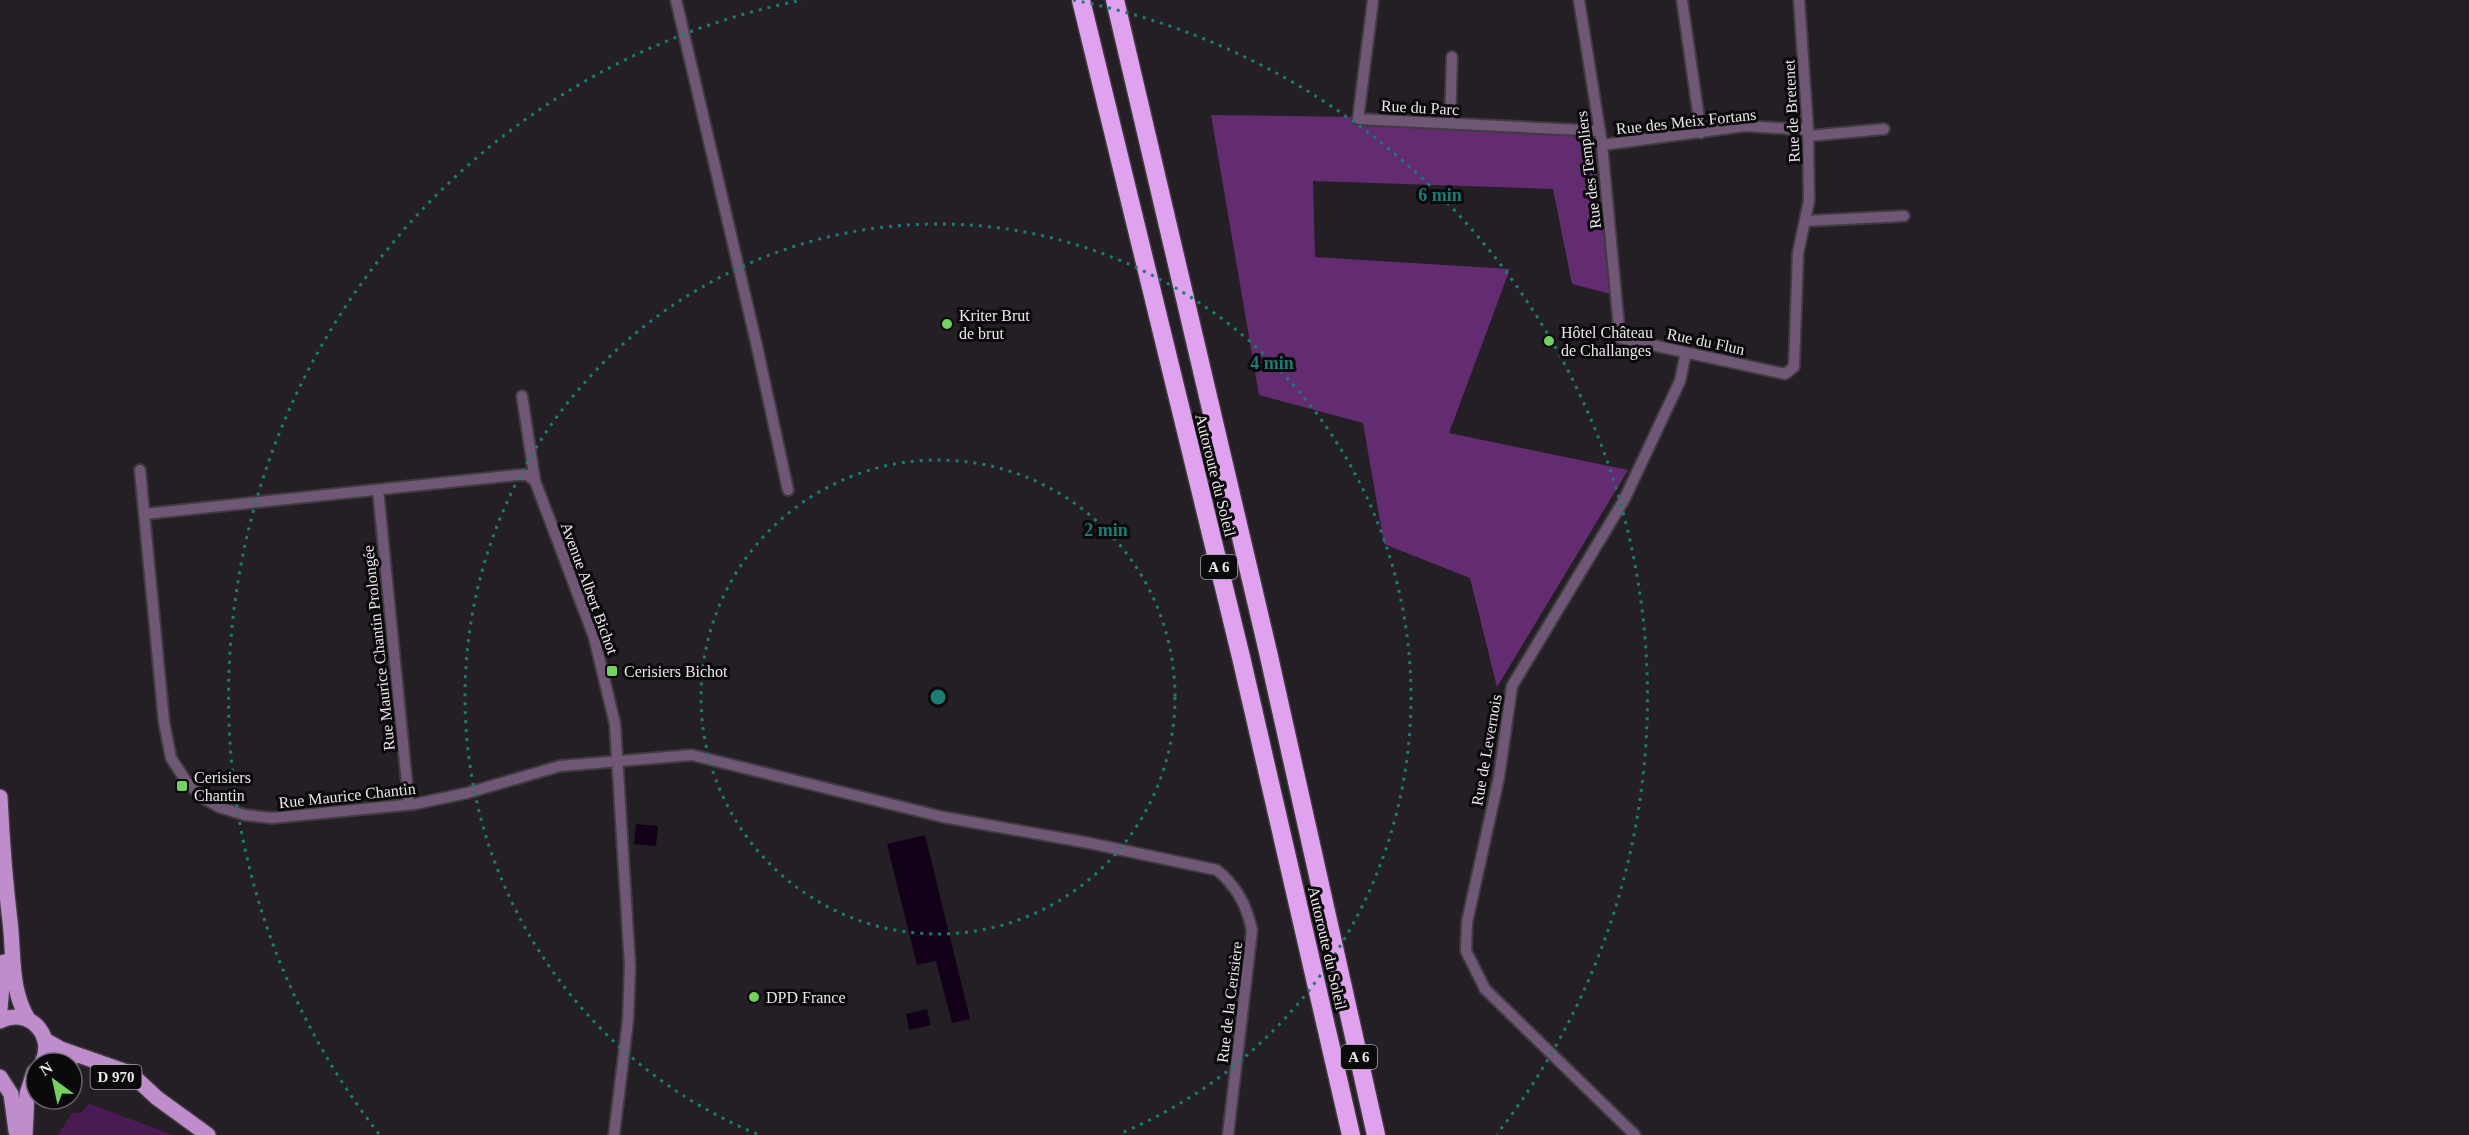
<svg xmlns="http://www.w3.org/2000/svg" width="2469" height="1135" font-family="Georgia,serif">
  <rect width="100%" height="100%" fill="#231f24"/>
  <path fill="#491a53" d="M90,1103V1104L173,1135H58L72,1113H81Z"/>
  <path fill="#642c70" d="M1211,115L1355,117L1591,130L1611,294L1572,284L1553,189L1313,181L1315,257L1510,269L1449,433L1628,470L1497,687L1470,578L1384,544L1363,423L1259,395Z"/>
  <path fill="#130019" d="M636,824L658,826L656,846L634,844Z
    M925,835L970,1019L952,1023L936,961L917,965L887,844Z
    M927,1009L931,1025L909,1030L906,1014Z"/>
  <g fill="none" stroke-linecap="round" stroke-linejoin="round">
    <g stroke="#3f3b40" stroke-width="14">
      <path id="minor" d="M676,0L756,342L788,490
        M1373,0L1358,119L1600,131
        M1579,0L1602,145L1620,338L1785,374L1794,367L1798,253L1809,201L1808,130L1799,0
        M1682,0L1701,133
        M1450,123L1452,57
        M1808,136L1884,129
        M1602,145L1745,126L1808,130
        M1805,221L1904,216
        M522,396L535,481
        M140,470L164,722L171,758L186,781L203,798L219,807L245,815L272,818L415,804L467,793L560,766L692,755L943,817L1089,843L1217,870C1237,887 1246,904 1252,930L1228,1135
        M378,490L409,804
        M144,514L517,475H527L535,481L594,637L615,724L630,966L628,1020L614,1135
        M1635,1135L1485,989L1466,951L1467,922L1499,777L1512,686L1624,500L1680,381L1686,352"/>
    </g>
    <g stroke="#3f3b40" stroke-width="18">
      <path id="primary" d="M0,797C2,839 5,880 10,921C14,955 10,989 28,1019
        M0,1009L4,962
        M0,1021C28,1006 56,1035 42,1063
        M45,1040L61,1049L130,1073L157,1098L208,1135
        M51,1063H70
        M0,1077L11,1094L16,1131
        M25,1135L27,1094L34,1072"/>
    </g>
    <g stroke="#3f3b40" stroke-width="21">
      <path id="motorway" d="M1081,0L1241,657L1351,1135
        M1115,0L1268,652L1376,1135"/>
    </g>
    <use href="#minor" stroke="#705775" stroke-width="10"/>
    <use href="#primary" stroke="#c08dcc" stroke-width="15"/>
    <use href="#motorway" stroke="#e0a2ee" stroke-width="18"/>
  </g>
  <g fill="none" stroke="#1a7c74" stroke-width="3" stroke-dasharray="3 6">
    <circle cx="938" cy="697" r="237"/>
    <path d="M757 1134A473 473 0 1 1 1119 1134"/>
    <path d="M379 1134A710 710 0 0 1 803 0M1073 0A710 710 0 0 1 1497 1134"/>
  </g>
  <g fill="#72d25d" stroke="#0b090b" stroke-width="2">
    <circle cx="947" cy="324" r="6"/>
    <circle cx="1549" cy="341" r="6"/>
    <rect x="606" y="665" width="12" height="12" rx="3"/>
    <rect x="176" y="780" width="12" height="12" rx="3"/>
    <circle cx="754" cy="997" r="6"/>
  </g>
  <g text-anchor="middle" stroke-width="6" stroke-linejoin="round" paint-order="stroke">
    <g fill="#0b090b" stroke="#a7a4a8" stroke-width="1.5">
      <rect x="1201" y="555" width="36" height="24" rx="4.5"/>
      <rect x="1341" y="1045" width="36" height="24" rx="4.5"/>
      <rect x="90.5" y="1065" width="51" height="24" rx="4.5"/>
    </g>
    <g font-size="15" font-weight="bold" fill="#eae7eb">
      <text x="1219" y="572">A 6</text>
      <text x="1359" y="1062">A 6</text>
      <text x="116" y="1082">D 970</text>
    </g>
    <g font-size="16" fill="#eae7eb" stroke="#0b090b">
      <text transform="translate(1420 107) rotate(3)" y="6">Rue du Parc</text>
      <text transform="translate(1791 111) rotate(-93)" y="6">Rue de Bretenet</text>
      <text transform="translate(1686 121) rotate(-6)" y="6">Rue des Meix Fortans</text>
      <text transform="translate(1588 170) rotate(-97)" y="6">Rue des Templiers</text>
      <text transform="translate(1706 341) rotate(12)" y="6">Rue du Flun</text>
      <text transform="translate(1216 475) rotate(76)" y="6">Autoroute du Soleil</text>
      <text transform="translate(590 588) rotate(70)" y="6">Avenue Albert Bichot</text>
      <text transform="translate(378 648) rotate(-96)" y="6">Rue Maurice Chantin Prolongée</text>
      <text transform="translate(1486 750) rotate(-80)" y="6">Rue de Levernois</text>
      <text transform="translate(347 795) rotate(-6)" y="6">Rue Maurice Chantin</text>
      <text transform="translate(1328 948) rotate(77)" y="6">Autoroute du Soleil</text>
      <text transform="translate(1229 1002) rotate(-83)" y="6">Rue de la Cerisière</text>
    </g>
    <g font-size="16" fill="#eae7eb" stroke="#0b090b" text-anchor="start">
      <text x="959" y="321">Kriter Brut<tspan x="959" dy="18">de brut</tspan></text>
      <text x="1561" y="338">Hôtel Château<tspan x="1561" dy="18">de Challanges</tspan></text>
      <text x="624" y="677">Cerisiers Bichot</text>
      <text x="194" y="783">Cerisiers<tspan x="194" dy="18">Chantin</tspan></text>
      <text x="766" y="1003">DPD France</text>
    </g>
  </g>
  <circle cx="938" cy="697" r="9" fill="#1a7c74" stroke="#0b090b" stroke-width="3"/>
  <g font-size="18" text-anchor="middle" font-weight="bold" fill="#1a7c74" stroke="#0b090b" stroke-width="6" stroke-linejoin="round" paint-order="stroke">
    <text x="1440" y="201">6 min</text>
    <text x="1272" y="369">4 min</text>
    <text x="1106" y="536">2 min</text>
  </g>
  <g transform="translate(54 1081) rotate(327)"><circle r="28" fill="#0b090b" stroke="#646265" stroke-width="1.5"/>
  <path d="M0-4.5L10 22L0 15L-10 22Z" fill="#72d25d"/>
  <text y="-9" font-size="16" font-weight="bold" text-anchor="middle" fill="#eae7eb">N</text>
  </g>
</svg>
